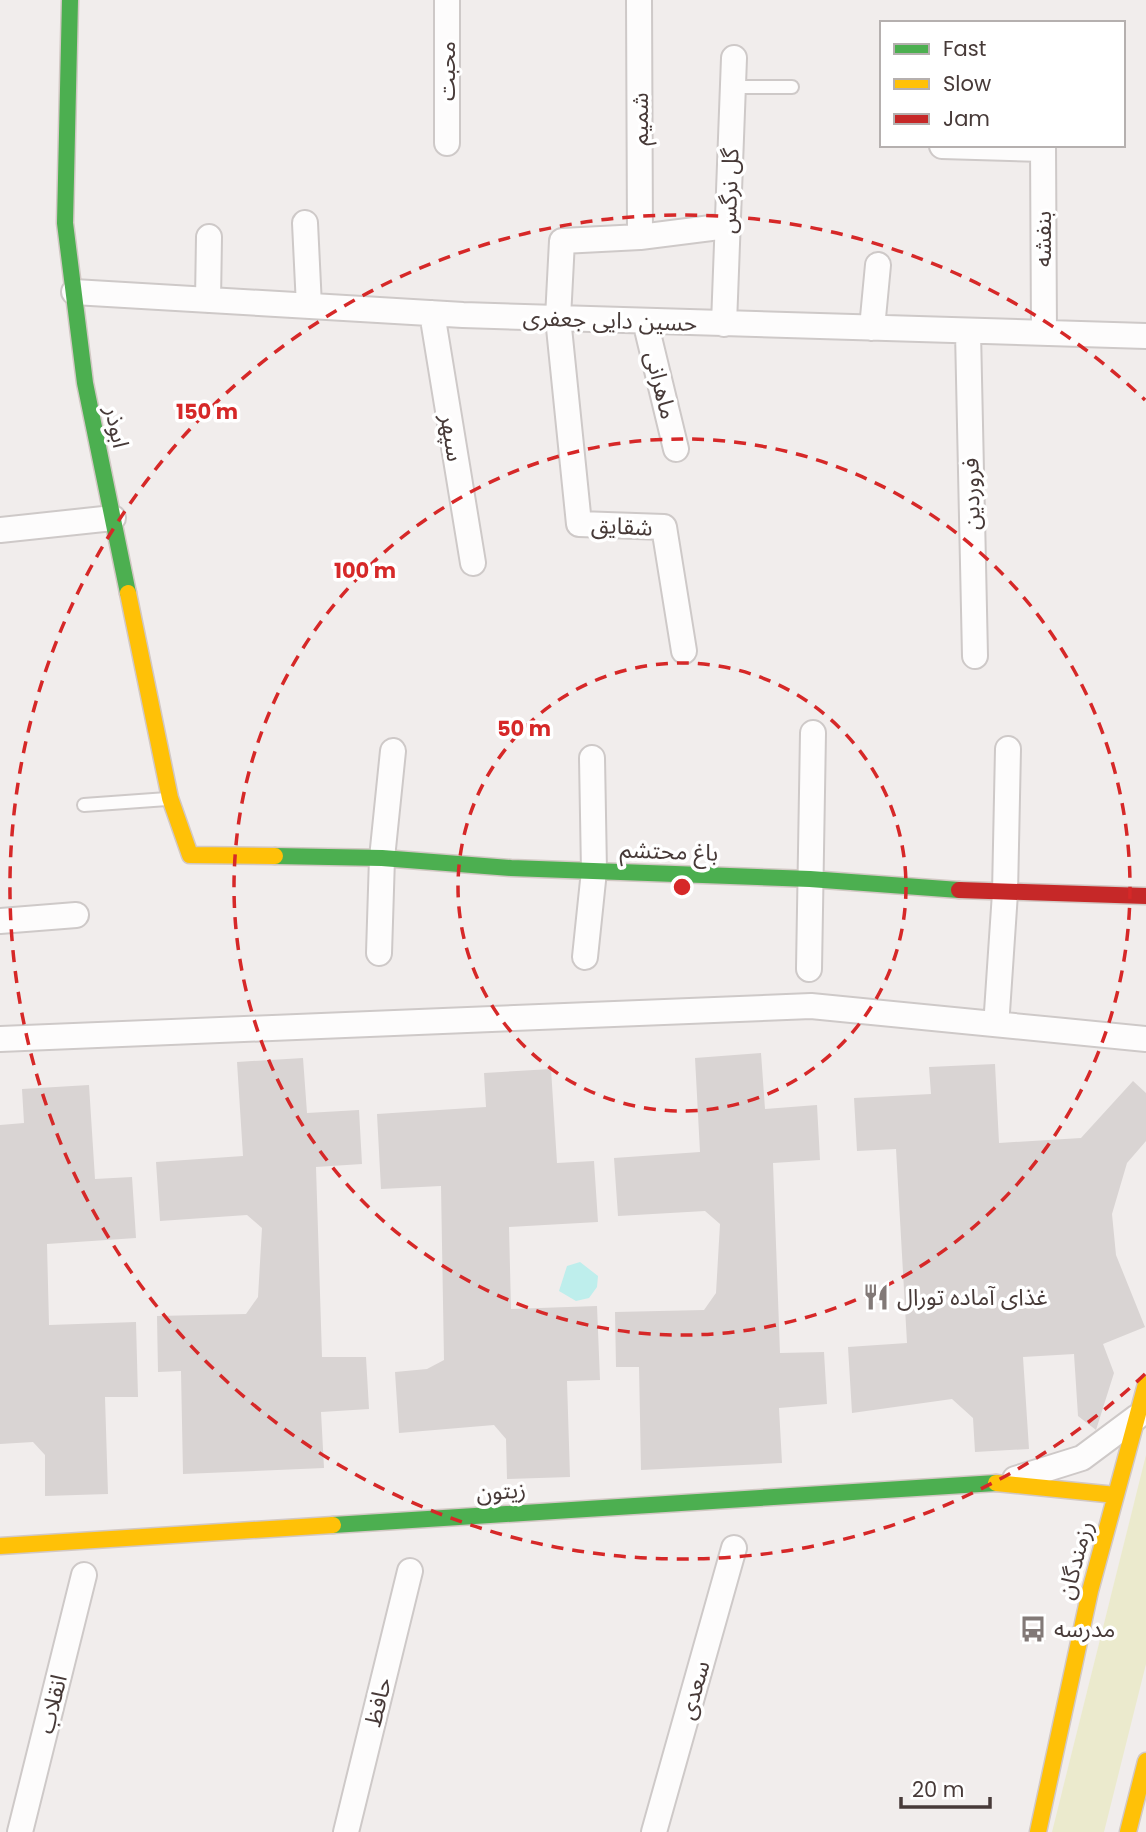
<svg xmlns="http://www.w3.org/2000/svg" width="1146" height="1832" font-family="Poppins,'Noto Sans Arabic',sans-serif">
  <rect width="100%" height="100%" fill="#f1edec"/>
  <path fill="#ebeacd" d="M1146,1455V1664L1104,1832H1052Z"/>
  <path fill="#beeeec" d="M580,1262L598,1276L597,1287L589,1298L576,1301L559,1291L567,1266Z"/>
  <path fill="#d9d4d3" d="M761,1053L765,1109L817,1105L820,1160L773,1163L780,1353L824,1352L827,1404L779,1408L782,1463L641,1470L639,1367H616L615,1312L704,1310L716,1293L720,1224L705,1211L618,1216L614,1158L700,1152L695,1058Z
    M303,1058L307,1113L359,1110L362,1164L316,1167L322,1357H366L369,1409L321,1412L324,1468L183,1474L181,1371L158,1372L157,1316L246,1314L258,1297L262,1228L247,1215L160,1221L156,1162L243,1156L237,1062Z
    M995,1064L999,1143L1081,1138L1133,1081L1146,1093V1141L1127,1163L1112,1214L1116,1255L1145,1327L1103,1344L1114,1373L1096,1430L1078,1416L1074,1354L1023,1357L1029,1449L975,1452L973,1418L952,1399L852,1413L848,1347L907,1343L896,1149L857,1151L854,1098L931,1094L929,1067Z
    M551,1069L557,1163L594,1161L598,1222L509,1227L511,1309L597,1306L600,1380L567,1381L570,1477L507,1479L506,1439L494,1425L399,1433L395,1372L427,1369L444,1360L441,1186L381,1189L377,1114L486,1107L484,1073Z
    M89,1085L95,1179L132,1177L136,1238L47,1244L49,1325L136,1322L138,1397H105L108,1494L45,1496V1455L33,1442L0,1444V1125L24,1123L22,1089Z"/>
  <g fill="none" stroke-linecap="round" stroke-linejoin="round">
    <g stroke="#cec9c8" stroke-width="16">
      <path id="lane" d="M732,87H792
        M84,805L167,799"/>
    </g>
    <g stroke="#cec9c8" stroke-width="28">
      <path id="street" d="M639,0L640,237
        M447,143V0
        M1043,145L1044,333
        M942,146L1043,149
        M305,223L309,306
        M74,292L463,315L1146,336
        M208,300L209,237
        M432,313L473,563
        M645,321L676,449
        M724,324L734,58
        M872,328L878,265
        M968,332L975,656
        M0,530L113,518
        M684,651L664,527L579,524L558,318L562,241L640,237L727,226
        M0,921L76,915
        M379,953L382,858L393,751
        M585,957L594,871L592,758
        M809,969L813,733
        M997,1012L1005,893L1008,749
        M0,1039L811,1006L1146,1039
        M1015,1479L1082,1458L1137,1417
        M20,1832L84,1575
        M346,1832L410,1571
        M654,1832L734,1548"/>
    </g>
    <g stroke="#d2c8c4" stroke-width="19">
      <path id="fast" d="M70,0L65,223L85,383L128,593
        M275,856L382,858L511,868L810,879L959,890
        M333,1525L996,1483"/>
    </g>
    <g stroke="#d2c8c4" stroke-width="19">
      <path id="slow" d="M128,593L170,798L190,855L275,856
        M996,1483L1116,1495
        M0,1546L333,1525
        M1038,1832L1090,1591L1146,1384
        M1128,1832L1146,1761"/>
    </g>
    <g stroke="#d2c8c4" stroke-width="19">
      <path id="jam" d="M959,890L1146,896"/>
    </g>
    <use href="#lane" stroke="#fdfcfc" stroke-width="12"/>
    <use href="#street" stroke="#fdfcfc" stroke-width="24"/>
    <use href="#fast" stroke="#4caf50" stroke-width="16"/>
    <use href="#slow" stroke="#ffc107" stroke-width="16"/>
    <use href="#jam" stroke="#c62828" stroke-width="16"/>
  </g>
  <g fill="none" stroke="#d62828" stroke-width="3.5" stroke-dasharray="12 9">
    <circle cx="682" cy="887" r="224"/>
    <circle cx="682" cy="887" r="448"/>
    <path d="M1145 1374A672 672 0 1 1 1145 400"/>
  </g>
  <defs>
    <g id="restaurant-bare" transform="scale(2.1)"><path d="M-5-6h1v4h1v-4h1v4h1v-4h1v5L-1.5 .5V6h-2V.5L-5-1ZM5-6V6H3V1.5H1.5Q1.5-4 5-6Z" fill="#827977" stroke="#fff" stroke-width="2.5" paint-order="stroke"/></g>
    <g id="bus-bare" transform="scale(2.1)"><path d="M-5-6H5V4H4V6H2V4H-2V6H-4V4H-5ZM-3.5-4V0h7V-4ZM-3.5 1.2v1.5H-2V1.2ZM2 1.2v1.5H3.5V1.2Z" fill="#827977" stroke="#fff" stroke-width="2.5" paint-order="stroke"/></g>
  </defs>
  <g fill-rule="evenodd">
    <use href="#restaurant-bare" x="876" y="1297"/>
    <use href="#bus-bare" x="1033" y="1629"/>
  </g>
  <g text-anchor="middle" stroke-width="7" stroke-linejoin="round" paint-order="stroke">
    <g font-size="23" fill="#473a38" stroke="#fff">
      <text transform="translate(447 71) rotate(-90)" y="8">محبت</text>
      <text transform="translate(640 119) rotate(-90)" y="8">شمیم</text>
      <text transform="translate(729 191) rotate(-88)" y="8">گل نرگس</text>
      <text transform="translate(1043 239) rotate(-90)" y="8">بنفشه</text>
      <text transform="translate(610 320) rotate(2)" y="8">حسین دایی جعفری</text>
      <text transform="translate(661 385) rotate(76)" y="8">ماهرانی</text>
      <text transform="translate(117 427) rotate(78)" y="8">ابوذر</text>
      <text transform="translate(452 438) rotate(81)" y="8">سپهر</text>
      <text transform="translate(971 494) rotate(-91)" y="8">فروردین</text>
      <text transform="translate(622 526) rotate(3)" y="8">شقایق</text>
      <text transform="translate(669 851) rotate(2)" y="8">باغ محتشم</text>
      <text transform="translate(501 1491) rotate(-4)" y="8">زیتون</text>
      <text transform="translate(1075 1560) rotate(-75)" y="8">رزمندگان</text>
      <text transform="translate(694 1690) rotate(-74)" y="8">سعدی</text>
      <text transform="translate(378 1702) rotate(-76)" y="8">حافظ</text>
      <text transform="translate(52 1704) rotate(-76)" y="8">انقلاب</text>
    </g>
    <g font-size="23" fill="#473a38" stroke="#fff" text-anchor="start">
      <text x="897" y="1305">غذای آماده تورال</text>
      <text x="1054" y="1637">مدرسه</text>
    </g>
  </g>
  <circle cx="682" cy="887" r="10" fill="#d62828" stroke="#fff" stroke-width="3.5"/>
  <g font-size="21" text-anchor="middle" font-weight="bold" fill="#d62828" stroke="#fff" stroke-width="7" stroke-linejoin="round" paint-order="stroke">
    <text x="207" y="419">150 m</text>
    <text x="365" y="578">100 m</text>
    <text x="524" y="736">50 m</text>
  </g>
  <rect x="880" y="21" width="245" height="126" fill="#ffffff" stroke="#b5b0af" stroke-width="2"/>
  <rect x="894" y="44" width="35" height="10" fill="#4caf50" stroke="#b5b0af" stroke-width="2"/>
  <text x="943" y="56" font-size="21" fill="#473a38">Fast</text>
  <rect x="894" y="79" width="35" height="10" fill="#ffc107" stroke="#b5b0af" stroke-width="2"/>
  <text x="943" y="91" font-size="21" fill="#473a38">Slow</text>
  <rect x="894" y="114" width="35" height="10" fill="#c62828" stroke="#b5b0af" stroke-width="2"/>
  <text x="943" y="126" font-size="21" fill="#473a38">Jam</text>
  <path d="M901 1797v10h89v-10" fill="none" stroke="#473a38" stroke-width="3.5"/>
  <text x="912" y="1797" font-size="21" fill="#473a38" stroke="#ffffff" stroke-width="5" paint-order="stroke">20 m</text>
</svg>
